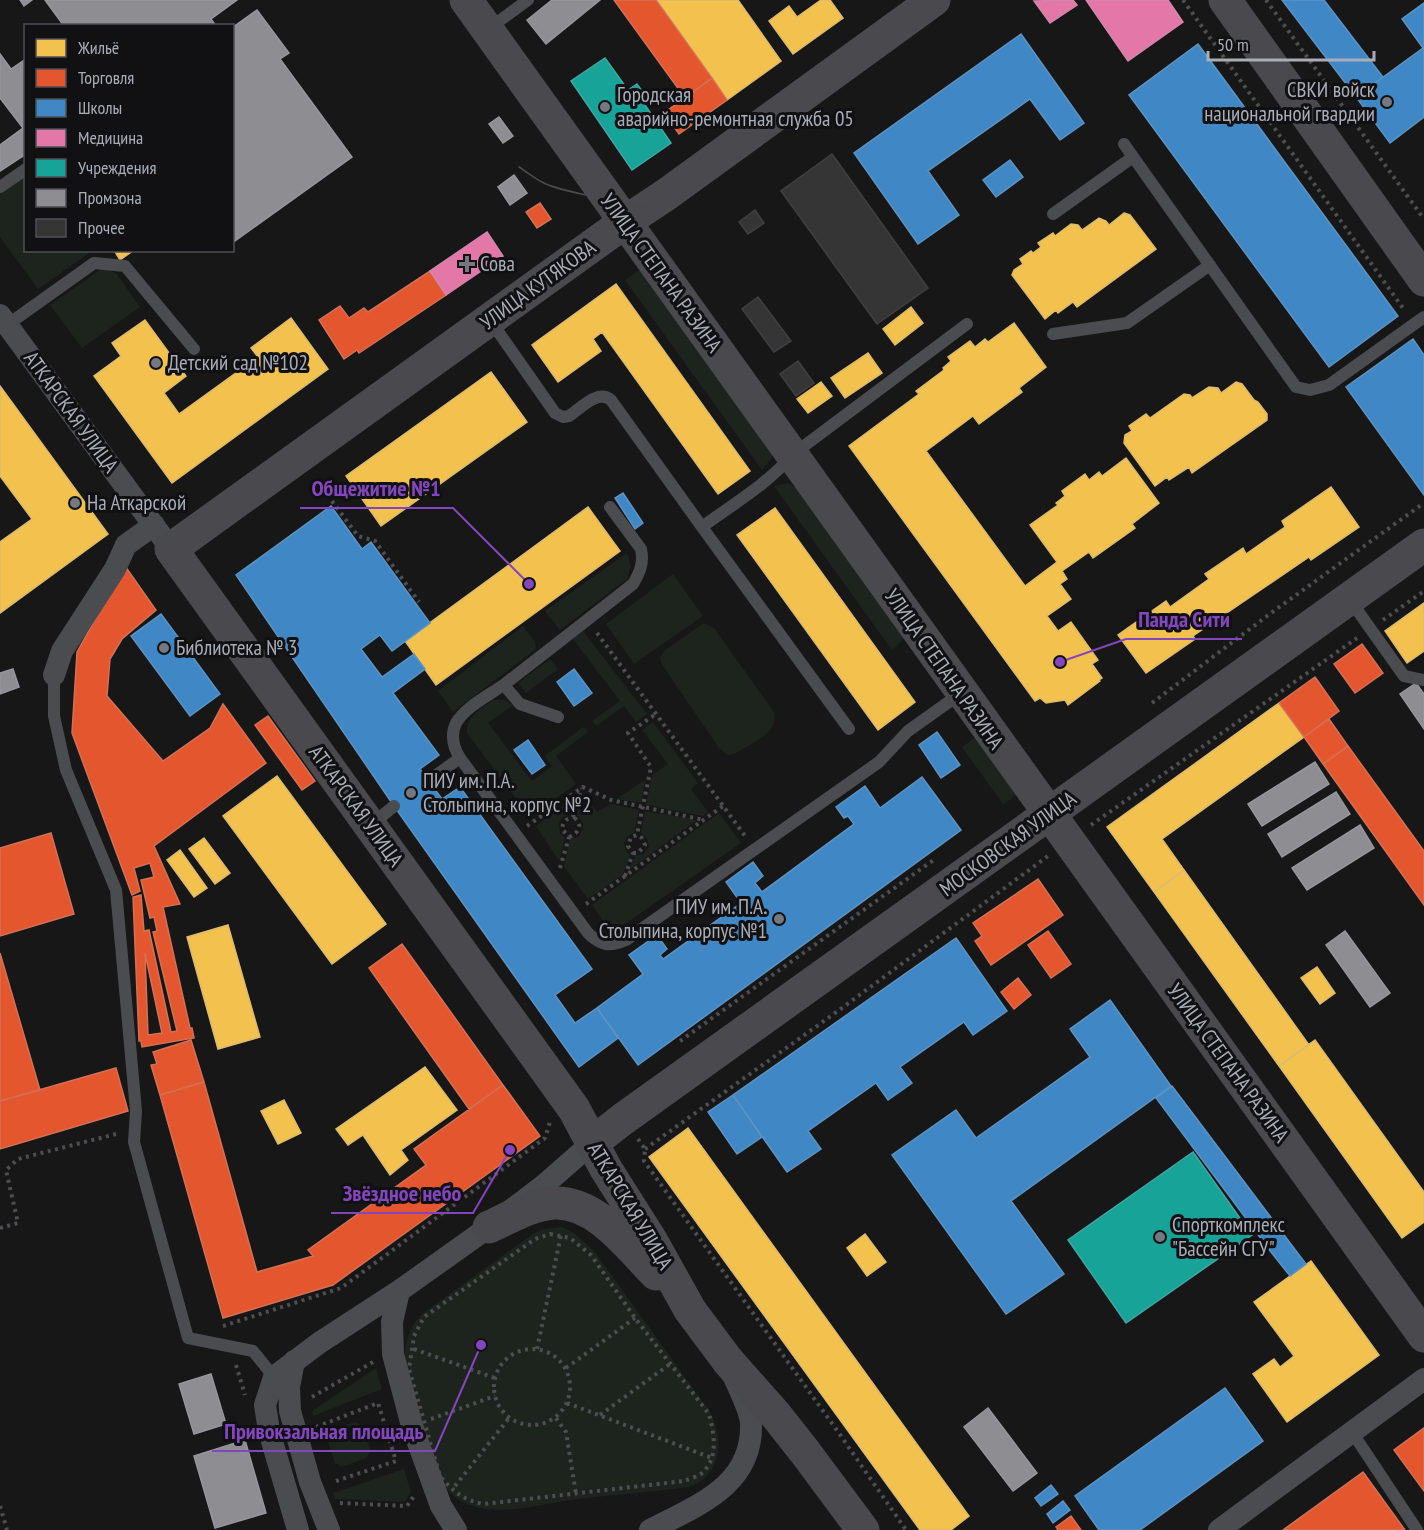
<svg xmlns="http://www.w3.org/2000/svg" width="1424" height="1530" font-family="'PT Sans Narrow',sans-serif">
  <rect width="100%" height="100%" fill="#171717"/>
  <path fill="#1d241e" d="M25,175L26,250L92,251L38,289L0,237V193Z
    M103,268L116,273L140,307L82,348L50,305Z
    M642,268L773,456L762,470L625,280Z
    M789,483L802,493L906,636L892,650L774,486Z
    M627,553L631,566L627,579L560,630L545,611Z
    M673,574L703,616L634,664L606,624Z
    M704,623L714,628L774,712C780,733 749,745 734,754L728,755L719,748L661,663L660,658L665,650Z
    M523,626L535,642L536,649L453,712L438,691Z
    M583,631L647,714L636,722L624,706L596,726L592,721L620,701L573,639Z
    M550,659L558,669L526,693L518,683Z
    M493,700H504L513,705L488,723L532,781L552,766L545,756L583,727L588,732L556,756L576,784L530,817L467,733C466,716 481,709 493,700Z
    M653,722L698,783L691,789L708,812L703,816L646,805L652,775L668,764L642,730Z
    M977,736L1018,794L1003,804L962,747Z
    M645,780L641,803L616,799Z
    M582,795H584L597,812L611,804L639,810L634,833L629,835L624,842L626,851L630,855L623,874L588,899L564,866L570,839L578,837C585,829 585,822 577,815Z
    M576,796L571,814L563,817L559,823L560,833L565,838L559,861L536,826Z
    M645,811L697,820L629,870L635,856L644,854L649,846L647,838L641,833Z
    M719,813L741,843L618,929L613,930L604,922L592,905Z
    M562,1227L574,1233L594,1251L708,1409C725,1437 723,1473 690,1487C650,1492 611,1495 571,1500C543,1504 504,1515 476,1507C458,1502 447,1492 437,1477L405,1358C405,1341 409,1327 422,1314L534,1233L545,1229Z
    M376,1368L382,1389L313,1416L312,1411Z
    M356,1422L363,1426L371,1451L366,1458L342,1467L335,1463L327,1438L332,1429Z
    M404,1469L411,1492L405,1502L335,1499L333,1493Z"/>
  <path fill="#f2c14e" stroke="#dcbb6e" stroke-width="1.5" d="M656,0H738L781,61L727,100Z
    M821,0H830L843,18L793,54L769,21L789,6L797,17Z
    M1124,213L1130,215L1156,249L1077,307L1073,302L1058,313L1056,310L1045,319L1012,275L1014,270L1023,264L1020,259L1031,251L1033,253L1041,247L1038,243L1053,233L1055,236L1071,224L1078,225L1082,230L1099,218L1106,221L1109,225Z
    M114,250H134L120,260Z
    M616,284L750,471L718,494L602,332L593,339L601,351L558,382L532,345Z
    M911,307L923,323L895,345L883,329Z
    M291,318L328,369L172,483L94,376L121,356L112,343L145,320L186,376L164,393L179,414L258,357L251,348Z
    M1014,323L1046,367L1019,388L1022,392L979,424L973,416L926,451L1025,586L1057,562L1030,525L1058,505L1056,503L1065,496L1062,491L1085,474L1089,480L1099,472L1102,476L1126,458L1159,503L1132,524L1135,528L1093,558L1089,552L1062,571L1067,579L1060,584L1071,599L1047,616L1058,631L1071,622L1098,660L1092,664L1102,678L1099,680L1100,681L1068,705L1065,700L1046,703L1040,698L1035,701L849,446L919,394L916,391L944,370L943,368L951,361L948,357L970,341L975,347L985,339L988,342Z
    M868,353L882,373L845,398L831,378Z
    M491,372L527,422L381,526L346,476Z
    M821,382L832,396L808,413L797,399Z
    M1236,382L1242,384L1254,400L1258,402L1267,414V420L1192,473L1189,467L1169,480L1167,477L1155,486L1124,443L1125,435L1132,431L1129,426L1146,414L1150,418L1184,394L1190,395L1192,398L1209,387L1218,388L1221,393Z
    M0,386L108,534L0,613V542L32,519L0,476Z
    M1331,487L1359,527L1311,560L1309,557L1193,636L1195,639L1146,673L1118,635L1166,601L1170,607L1209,579L1205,574L1243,548L1246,554L1285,527L1282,521Z
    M588,507L620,551L436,685L405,641Z
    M775,508L915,702L878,730L737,535Z
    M1424,603V651L1407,663L1385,631Z
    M1279,703L1304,737L1162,839L1184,870L1154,892L1107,827Z
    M277,776L386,924L332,964L223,816Z
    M204,838L230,873L215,884L189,849Z
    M180,850L207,888L194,897L167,860Z
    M1184,870L1309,1045L1279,1066L1154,892Z
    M228,925L260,1037L218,1049L187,937Z
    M1317,967L1335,993L1320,1004L1301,978Z
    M1315,1040L1424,1192V1222L1402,1238L1279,1066Z
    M425,1067L457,1110L401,1150L408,1160L390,1175L363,1135L348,1145L336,1129Z
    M284,1100L301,1133L278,1144L261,1111Z
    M688,1128L969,1516L951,1530H920L649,1157Z
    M865,1234L886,1262L867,1276L847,1248Z
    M1311,1261L1379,1355L1287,1422L1253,1374L1274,1359L1280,1367L1294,1356L1254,1302Z"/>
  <path fill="#e4572e" stroke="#d27157" stroke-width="1.5" fill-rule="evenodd" d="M614,0H656L712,78L685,98Z
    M712,78L727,100L679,134L664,113Z
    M540,203L551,219L537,228L526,212Z
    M430,271L446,295L359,353L357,350L344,359L319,320L340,306L349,318L364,308L368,312Z
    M125,566L156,610L122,639L110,659L107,696L163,761L210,728L223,704L266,763L154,846L180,904L163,907L190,1028H192L194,1038L142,1047L141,1041H139L133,897L141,895L144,931L149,930L171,1032L177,1031L153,932L157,931L154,917L150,918L141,880L154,877L150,863L134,868L140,891L132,895L72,733L77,652ZM145,953L162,1033L148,1035Z
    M1362,644L1383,673L1355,693L1334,664Z
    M1315,677L1339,711L1304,737L1279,703Z
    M268,716L315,781L302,790L255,725Z
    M1329,719L1348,746L1323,764L1304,737Z
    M1348,746L1424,851V905L1323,764Z
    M51,833L74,914L0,936V848Z
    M1038,879L1063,915L991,965L975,941L982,936L973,923Z
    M1048,931L1071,964L1051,978L1028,945Z
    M402,944L503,1085L469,1109L369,968Z
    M0,953L40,1090L0,1101Z
    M1018,978L1031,995L1014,1009L1001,992Z
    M191,1040L204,1082L160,1095L151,1065L157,1064L153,1052Z
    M116,1068L128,1111L0,1149V1101Z
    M204,1082L257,1272L313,1256L308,1250L426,1165L414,1149L503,1085L540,1136L333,1285L223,1318L160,1095Z
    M1424,1428V1491L1394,1450Z
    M1363,1472L1405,1530H1283Z
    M1071,1516L1081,1530H1058L1056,1527Z"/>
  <path fill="#3f88c5" stroke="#5e93c1" stroke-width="1.5" d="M1282,0H1324L1383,77L1356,97Z
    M1424,3V117L1390,143L1356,97L1423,48L1402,19Z
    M1021,34L1084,123L1060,140L1030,99L928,171L959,215L918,244L854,153Z
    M1198,44L1398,316L1329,367L1129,95Z
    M1010,160L1023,177L996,197L983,180Z
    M1413,339L1424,355V495L1346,387Z
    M623,493L643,523L635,529L615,498Z
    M331,506L362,549L371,542L430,623L392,651L380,635L361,649L382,677L414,654L425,669L393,693L439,755L420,769L442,799L460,787L592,969L555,995L575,1023L597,1008L618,1038L579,1067L394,806L236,575Z
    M161,614L220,694L190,716L131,636Z
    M574,669L592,693L574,706L557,682Z
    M937,732L960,765L941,778L919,745Z
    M528,740L545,765L532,774L514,750Z
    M922,777L961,830L638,1065L597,1008L643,974L629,955L657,935L667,949L660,955L663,959L741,903L726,882L753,862L763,876L755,883L762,892L854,824L848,816L844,818L836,807L865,786L880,808Z
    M956,938L1007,1011L973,1035L964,1022L900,1067L912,1083L888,1100L876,1083L808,1131L821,1149L787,1172L733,1095Z
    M1110,1000L1171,1086L1011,1201L1064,1274L1006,1314L892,1155L956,1110L976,1138L1090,1057L1070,1029Z
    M1172,1086L1306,1264L1290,1276L1271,1252L1156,1098Z
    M733,1095L762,1137L737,1154L708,1112Z
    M1225,1388L1263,1441L1140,1530H1099L1075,1496Z
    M1051,1485L1058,1494L1041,1506L1035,1498Z
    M1063,1501L1070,1510L1053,1523L1047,1514Z"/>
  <path fill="#e377a8" stroke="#d187ad" stroke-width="1.5" d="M1073,0L1077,5L1050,23L1034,1Z
    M1086,0H1168L1183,22L1128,61Z
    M487,232L503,256L446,295L430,271Z"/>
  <path fill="#17a398" stroke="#42a6a2" stroke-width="1.5" d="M605,58L628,90L637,84L648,99L643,102L671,143L632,170L571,81Z
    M1193,1152L1252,1235L1126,1323L1068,1240Z"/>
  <path fill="#8d8d92" stroke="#95979d" stroke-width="1.5" d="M20,0H32L24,6Z
    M45,0H237L211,19L216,26H64Z
    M552,0H600L546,44L527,20Z
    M257,10L289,53L280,59L352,157L232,243V28Z
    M0,54L11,69L26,59V154L0,171V145L23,128L0,98Z
    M499,117L513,136L503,143L489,124Z
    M514,175L527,193L510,205L498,187Z
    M13,669L19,687L0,694V673Z
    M1416,683L1424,694V729L1400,694Z
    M1315,762L1329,784L1262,826L1248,804Z
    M1336,792L1350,814L1282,857L1268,834Z
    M1360,825L1374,848L1307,890L1292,868Z
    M1345,931L1390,993L1370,1007L1326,945Z
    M211,1374L226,1424L194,1434L179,1384Z
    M988,1408L1037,1473L1013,1491L964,1427Z
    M245,1440L266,1513L215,1528L194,1456Z"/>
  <path fill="#353536" stroke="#3f4043" stroke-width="1.5" d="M832,154L928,288L877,324L781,191Z
    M755,210L764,223L748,234L739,222Z
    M758,297L791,341L774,352L742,309Z
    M798,361L814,383L796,396L780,374Z"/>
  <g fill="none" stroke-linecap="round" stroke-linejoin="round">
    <path stroke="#4d4e52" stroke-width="4" stroke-dasharray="3 4.5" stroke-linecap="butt" d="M1183,0L1405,311
      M1266,0L1424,219
      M323,489L358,536L375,541L419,602
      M1383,620L1424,591
      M597,633L745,836
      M1152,703L1271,613L1424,503
      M1091,825L1357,638
      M527,826L583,787L611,800L704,820
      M569,837C579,833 584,824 573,817
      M633,853H638L645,845L642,838L637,835
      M560,868L569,837L562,829C563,821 566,819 573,817L582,788
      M625,876L633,853L628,846L631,837L637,835L651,767L628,733L656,714
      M586,904L723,806
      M680,1041L935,859
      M638,1139L645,1149L644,1161L836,1429L906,1530
      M645,1149L831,1016L1048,856
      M0,1228L18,1223L6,1170L18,1159L120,1133
      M550,1234L570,1238L591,1255L635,1318L709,1414C714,1434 719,1458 702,1473C697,1477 689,1479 684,1481L484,1504C465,1501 452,1491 440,1476L409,1369L414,1336L424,1317L535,1239Z
      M223,1326L341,1288L545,1138L550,1122
      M494 1387a38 38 0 1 1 76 0a38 38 0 1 1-76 0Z
      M414,1349L495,1378
      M537,1349L561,1235
      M236,1365L245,1395
      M566,1368L635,1318
      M312,1397L373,1362
      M567,1403L712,1458
      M600,1415L670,1364
      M556,1418L566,1432L576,1494
      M431,1419L495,1396
      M316,1427L378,1403L396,1461L333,1482
      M455,1486L509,1418
      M340,1503L407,1506L414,1496
      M0,1506L7,1530"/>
    <path stroke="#4b4c50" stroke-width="12" d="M488,29L528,0
      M1124,144L1296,387L1310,390L1329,385L1424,317
      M0,187L26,169
      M1053,214L1133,157
      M490,320L555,413L563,417L569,416C581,408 598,389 611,400L702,527
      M7,325L94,263L125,266L194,349
      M1053,334L1127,323L1210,265
      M1350,600L1404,676L1424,680
      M54,675V716L66,770L116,890L136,1111L134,1142L188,1338L253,1351L274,1377
      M504,685L520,704L558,717
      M849,729L702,527C733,504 768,484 792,455L967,324
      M460,758C453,747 450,736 456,723C466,706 490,695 506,683C549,650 591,617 633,584C640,572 644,563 641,549L610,507
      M428,781L460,758L588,933C601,946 610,947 626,940L879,762L908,731L960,694
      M371,825L394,806
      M1352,1432L1417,1530"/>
    <path stroke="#4b4c50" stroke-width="22" d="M0,315L171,549
      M54,675L62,651L115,569L126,545L154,525
      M399,1291L392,1322L393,1354L412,1426L441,1506L456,1530
      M294,1361L289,1387L290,1411L310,1482L329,1530
      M298,1530L269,1431L265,1405L274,1377L319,1343L399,1291L489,1227L544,1185L592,1143
      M650,1530C696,1506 753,1486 751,1424C751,1412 739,1389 734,1377
      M1219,1530L1424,1379"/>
    <path stroke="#4a4a4e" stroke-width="33" d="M466,0L1424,1336
      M1225,0L1424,280
      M592,1143L623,1119L1424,545
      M489,1227C509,1218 532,1204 555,1203C597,1202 629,1247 656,1274
      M863,1530L805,1452L775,1414L728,1361L690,1310L651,1240L606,1169L574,1109L171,549L625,222L667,194L934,0"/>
    <path stroke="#4b4c4f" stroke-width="1.5" d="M519,167C527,172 534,178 542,182C558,191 625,204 642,201C661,199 680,187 698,179L944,0"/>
  </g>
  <g fill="#757880" stroke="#111113" stroke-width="2">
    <circle cx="1387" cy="102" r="6"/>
    <circle cx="605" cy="107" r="6"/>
    <path d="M464 255h6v6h6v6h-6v6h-6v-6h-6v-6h6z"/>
    <circle cx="156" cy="363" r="6"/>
    <circle cx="75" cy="503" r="6"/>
    <circle cx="164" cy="648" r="6"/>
    <circle cx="411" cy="793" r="6"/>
    <circle cx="779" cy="919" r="6"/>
    <circle cx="1160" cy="1237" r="6"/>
  </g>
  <g text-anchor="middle" stroke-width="6" stroke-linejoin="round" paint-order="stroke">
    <g font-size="21" fill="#a8adb8" stroke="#111113" text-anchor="start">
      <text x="1375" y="97" text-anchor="end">СВКИ войск<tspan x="1375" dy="24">национальной гвардии</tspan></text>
      <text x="617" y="102">Городская<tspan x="617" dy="24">аварийно-ремонтная служба 05</tspan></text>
      <text x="480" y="271">Сова</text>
      <text x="168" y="370">Детский сад №102</text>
      <text x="87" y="510">На Аткарской</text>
      <text x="176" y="655">Библиотека № 3</text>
      <text x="423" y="788">ПИУ им. П.А.<tspan x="423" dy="24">Столыпина, корпус №2</tspan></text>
      <text x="767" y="914" text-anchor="end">ПИУ им. П.А.<tspan x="767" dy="24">Столыпина, корпус №1</tspan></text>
      <text x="1172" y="1232">Спорткомплекс<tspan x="1172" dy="24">"Бассейн СГУ"</tspan></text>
    </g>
    <g font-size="21" fill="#a8adb8" stroke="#111113">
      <text transform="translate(661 273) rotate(54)" y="7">УЛИЦА СТЕПАНА РАЗИНА</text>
      <text transform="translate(538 285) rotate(-36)" y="7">УЛИЦА КУТЯКОВА</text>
      <text transform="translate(71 412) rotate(54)" y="7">АТКАРСКАЯ УЛИЦА</text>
      <text transform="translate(944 669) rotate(55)" y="7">УЛИЦА СТЕПАНА РАЗИНА</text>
      <text transform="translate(356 806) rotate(54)" y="7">АТКАРСКАЯ УЛИЦА</text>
      <text transform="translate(1008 844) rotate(-36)" y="7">МОСКОВСКАЯ УЛИЦА</text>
      <text transform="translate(1228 1063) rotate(54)" y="7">УЛИЦА СТЕПАНА РАЗИНА</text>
      <text transform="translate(630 1206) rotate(59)" y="7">АТКАРСКАЯ УЛИЦА</text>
    </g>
  </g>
  <path fill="none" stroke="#8446be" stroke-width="2" d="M529 584L453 508H300M1060 662L1126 639H1242M510 1150L473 1213H331M481 1345L435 1451H212"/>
  <g fill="#8446be" stroke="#111113" stroke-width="2">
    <circle cx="529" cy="584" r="6"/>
    <circle cx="1060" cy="662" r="6"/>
    <circle cx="510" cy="1150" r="6"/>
    <circle cx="481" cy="1345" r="6"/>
  </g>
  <g font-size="22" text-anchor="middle" font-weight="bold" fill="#8446be" stroke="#111113" stroke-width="6" stroke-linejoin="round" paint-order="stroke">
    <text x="376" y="496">Общежитие №1</text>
    <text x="1184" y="627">Панда Сити</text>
    <text x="402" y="1201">Звёздное небо</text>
    <text x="324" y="1439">Привокзальная площадь</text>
  </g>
  <rect x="24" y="24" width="210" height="228" fill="#111113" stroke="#4d4f55" stroke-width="1.5"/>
  <rect x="36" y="39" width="30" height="18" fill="#f2c14e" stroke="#4d4f55" stroke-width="1.5"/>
  <text x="78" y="54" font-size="18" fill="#a8adb8">Жильё</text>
  <rect x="36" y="69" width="30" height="18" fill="#e4572e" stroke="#4d4f55" stroke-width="1.5"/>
  <text x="78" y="84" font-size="18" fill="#a8adb8">Торговля</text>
  <rect x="36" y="99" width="30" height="18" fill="#3f88c5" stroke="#4d4f55" stroke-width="1.5"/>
  <text x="78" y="114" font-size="18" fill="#a8adb8">Школы</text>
  <rect x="36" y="129" width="30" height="18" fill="#e377a8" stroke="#4d4f55" stroke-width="1.5"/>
  <text x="78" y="144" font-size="18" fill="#a8adb8">Медицина</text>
  <rect x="36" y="159" width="30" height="18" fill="#17a398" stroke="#4d4f55" stroke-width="1.5"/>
  <text x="78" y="174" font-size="18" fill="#a8adb8">Учреждения</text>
  <rect x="36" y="189" width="30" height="18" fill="#8d8d92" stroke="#4d4f55" stroke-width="1.5"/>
  <text x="78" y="204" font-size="18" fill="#a8adb8">Промзона</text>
  <rect x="36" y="219" width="30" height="18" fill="#353536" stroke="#4d4f55" stroke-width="1.5"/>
  <text x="78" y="234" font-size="18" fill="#a8adb8">Прочее</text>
  <path d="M1208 51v9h166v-9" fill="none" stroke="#a8adb8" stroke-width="3"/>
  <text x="1217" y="51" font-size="18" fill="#a8adb8" stroke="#111113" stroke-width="4.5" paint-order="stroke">50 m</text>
</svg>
